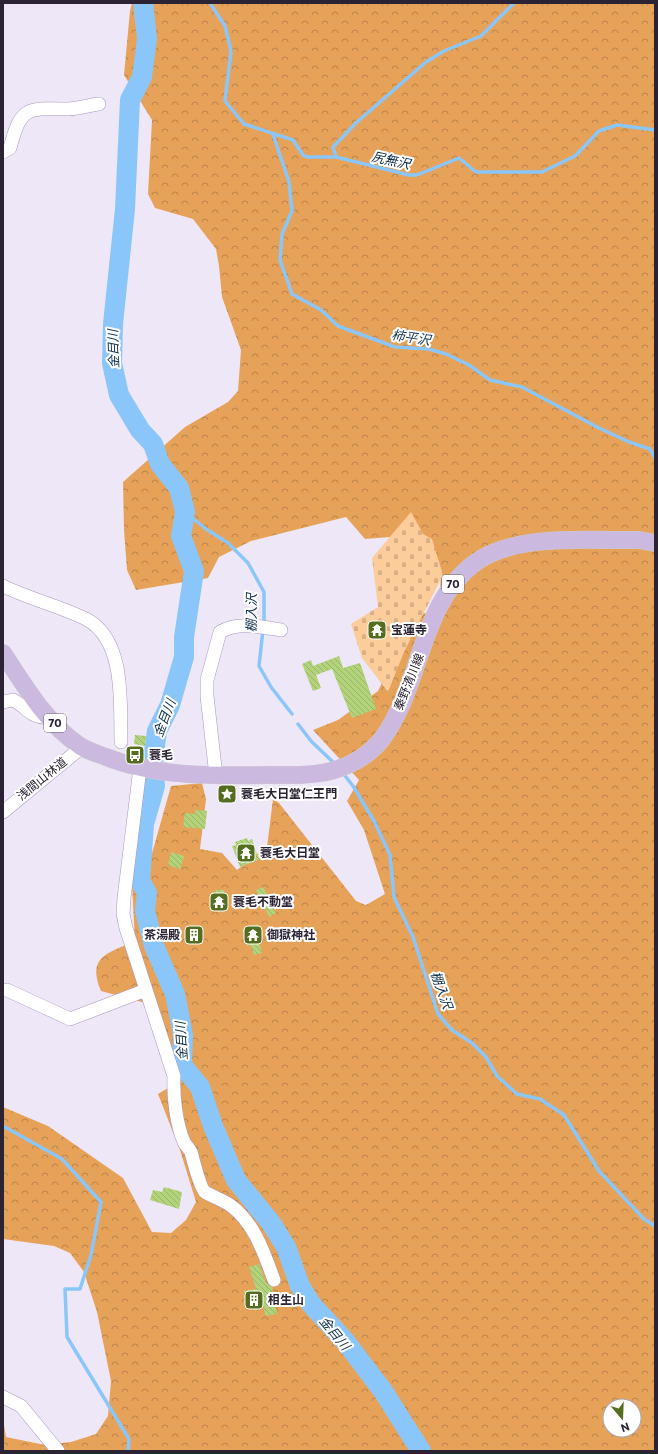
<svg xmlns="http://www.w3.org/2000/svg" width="658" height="1454" font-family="Commissioner,'Noto Sans JP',sans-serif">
  <defs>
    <pattern id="forest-crowns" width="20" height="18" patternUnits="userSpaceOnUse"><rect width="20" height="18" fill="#e7a25a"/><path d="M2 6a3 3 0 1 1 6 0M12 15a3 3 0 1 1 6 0" fill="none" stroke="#bb844b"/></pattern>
    <pattern id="cemetery-stones" width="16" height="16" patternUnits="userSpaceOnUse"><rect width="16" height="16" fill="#fdcc9b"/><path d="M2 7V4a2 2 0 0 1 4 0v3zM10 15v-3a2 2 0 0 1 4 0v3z" fill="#d9af86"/></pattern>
    <pattern id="building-back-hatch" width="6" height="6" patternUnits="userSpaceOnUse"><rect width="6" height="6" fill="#b2d37a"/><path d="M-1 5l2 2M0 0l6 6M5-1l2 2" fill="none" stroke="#99b56a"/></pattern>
  </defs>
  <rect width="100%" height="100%" fill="#eee7f8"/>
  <path fill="url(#forest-crowns)" fill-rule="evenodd" d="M132,3H655V1451H3V1418L6,1437L45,1445L71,1442L96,1434L108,1416L111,1381L97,1312L84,1272L70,1253L54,1246L3,1239V1107L48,1126L123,1178L152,1232L171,1233L186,1220L196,1202L180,1150L158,1094L176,1083L149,1004L101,991C86,956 109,953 135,941L132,884L149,864L171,786L202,783L206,799L200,849L222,853L237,870L267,847L273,799L279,803L356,901L366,905L385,894L364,830L347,801L359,780L313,730L338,720L378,691L418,610L439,620L441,569L420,529L390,537L365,539L346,517L251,541L219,557L208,578L136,590L127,570L124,530L123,482L185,427L228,402L238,391L241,350L222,297L219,266L216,249L193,219L155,208L148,194L152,120L124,75L130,11ZM610,1406H634V1430H610Z"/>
  <path fill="url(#cemetery-stones)" d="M411,512L423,534L432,539L443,575L404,652L388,692L362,658L351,624L378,607L372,558Z"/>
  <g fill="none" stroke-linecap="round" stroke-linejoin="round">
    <path stroke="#8ac6fa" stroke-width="3.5" d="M210,3L225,26L231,51L225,101L244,124L293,140L303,155L307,157H336L409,175H417L459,158L476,172H542L575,156L599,131L617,125L655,130
      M273,134L289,182L292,211L282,234L280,260L292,294L321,310L338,326L395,347L429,349L446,354L469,365L490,380L522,387L597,427L629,442L650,449L655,458
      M336,157L333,147L357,122L426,62L444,51L481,36L514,3
      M185,512L206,529L228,543L248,563L264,592V620L259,666L271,687L292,714
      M298,724L311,741L335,764
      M342,772L353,786L374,821L390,855L394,897L413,937L438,1014L452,1030L472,1043L486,1057L497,1076L517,1094L540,1099L564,1115L599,1171L644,1219L655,1226
      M3,1126L62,1159L101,1202L91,1255L80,1289H65L67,1337L129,1439L128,1451"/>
    <path stroke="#8ac6fa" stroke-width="20" d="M143,3L147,39L142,77L130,100L125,209L113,324L112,363L119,395L140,430L153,444L160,464L179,488L185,512L181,536L194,571L184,637V657L170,705L157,731L153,759L155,786L144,824L140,881L147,893L145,911L154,946L175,994L183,1035L182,1065L200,1087L213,1126L236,1180L271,1223L286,1247L300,1286L311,1304L345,1341L383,1391L421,1451"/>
  </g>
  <path fill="url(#building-back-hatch)" d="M339,656L343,668L360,663L376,709L352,718L332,669L316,675L321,688L313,691L302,664L311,660L313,666Z
    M135,735L146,736L145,746L134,744Z
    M195,810L207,811L205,829L183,827L185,813L195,814Z
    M247,838L248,841L252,839L259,860L240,867L232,846L236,845L235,842Z
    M171,852L184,856L180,869L168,865Z
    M263,887L276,913L269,917L256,890Z
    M216,890H224V893L229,894L227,911L210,910L212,892L216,893Z
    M258,924L263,941L259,942L262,953L254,955L251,945L247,946L242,929Z
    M200,927L201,943H188V928Z
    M164,1187L182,1192L179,1209L150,1200L153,1190L162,1192Z
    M259,1264L266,1283L272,1287L277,1314L265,1316L264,1306L248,1309L244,1291L256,1289L249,1267Z"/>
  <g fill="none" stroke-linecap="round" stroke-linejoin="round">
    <g stroke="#a996c0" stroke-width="14">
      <path id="minor" d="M3,152L10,148C21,106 27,108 68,109C78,109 89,105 99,104
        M3,586C30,599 59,606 86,619C126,640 120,704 121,742
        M3,702L13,700C27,707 31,719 49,717
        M140,768L124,898L123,914L126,928L174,1076C173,1095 176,1124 184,1142C186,1146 189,1148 191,1152C193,1159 200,1188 205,1192C211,1196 223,1200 230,1205C254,1222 264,1253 274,1280
        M216,776L207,696V680L220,632C238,621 261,627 281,630
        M3,812L82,747
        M7,990L70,1019L146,990
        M3,1397L21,1406L58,1451"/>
    </g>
    <g stroke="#cccace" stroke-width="18">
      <path id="major" d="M3,653C25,686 46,723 80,746C88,751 98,754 106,757C157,777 213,776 266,775C288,775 310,776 331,771C350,766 369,755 382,739C422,686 419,603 476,562C517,533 590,541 639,540L655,543"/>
    </g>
    <use href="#minor" stroke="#fff" stroke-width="13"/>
    <use href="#major" stroke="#cbb9df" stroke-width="17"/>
  </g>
  <defs>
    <g id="temple-square" transform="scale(1)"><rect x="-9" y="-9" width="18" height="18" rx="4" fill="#546d1f" stroke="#fff"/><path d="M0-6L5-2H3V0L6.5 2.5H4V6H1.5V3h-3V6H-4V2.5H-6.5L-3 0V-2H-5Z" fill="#fff"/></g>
    <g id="bus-square" transform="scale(1)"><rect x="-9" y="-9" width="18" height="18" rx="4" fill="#546d1f" stroke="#fff"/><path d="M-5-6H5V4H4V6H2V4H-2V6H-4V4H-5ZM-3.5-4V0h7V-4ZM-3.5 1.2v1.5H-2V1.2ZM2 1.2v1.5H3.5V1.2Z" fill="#fff"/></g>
    <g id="sight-square" transform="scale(1)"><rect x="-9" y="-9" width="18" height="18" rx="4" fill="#546d1f" stroke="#fff"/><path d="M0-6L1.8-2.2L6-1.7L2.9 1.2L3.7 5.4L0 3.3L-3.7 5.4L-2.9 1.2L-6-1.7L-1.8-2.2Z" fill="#fff"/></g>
    <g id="building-square" transform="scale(1)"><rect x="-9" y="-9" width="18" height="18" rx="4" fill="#546d1f" stroke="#fff"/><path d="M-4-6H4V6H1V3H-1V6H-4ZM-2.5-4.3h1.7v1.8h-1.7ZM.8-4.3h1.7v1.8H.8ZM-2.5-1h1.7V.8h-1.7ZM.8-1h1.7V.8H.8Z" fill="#fff"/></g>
  </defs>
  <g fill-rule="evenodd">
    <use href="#temple-square" x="377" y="630"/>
    <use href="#bus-square" x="135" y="755"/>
    <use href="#sight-square" x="227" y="794"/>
    <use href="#temple-square" x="246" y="853"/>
    <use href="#temple-square" x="219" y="902"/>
    <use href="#building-square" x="194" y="935"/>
    <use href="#temple-square" x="253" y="935"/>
    <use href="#building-square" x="254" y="1300"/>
  </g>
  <g text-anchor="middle" stroke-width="4" stroke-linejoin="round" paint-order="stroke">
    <g fill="#fff" stroke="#6b6571" stroke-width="1">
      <rect x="442" y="575" width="22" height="18" rx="3"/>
      <rect x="44" y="714" width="22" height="18" rx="3"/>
    </g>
    <g font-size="11" font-weight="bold" fill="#2b2334">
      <text x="453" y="588">70</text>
      <text x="55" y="727">70</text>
    </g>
    <g font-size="12" font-weight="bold" fill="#2b2334" stroke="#fff" text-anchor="start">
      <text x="391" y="634">宝蓮寺</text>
      <text x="149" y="759">蓑毛</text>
      <text x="241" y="798">蓑毛大日堂仁王門</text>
      <text x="260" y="857">蓑毛大日堂</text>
      <text x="233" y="906">蓑毛不動堂</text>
      <text x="180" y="939" text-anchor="end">茶湯殿</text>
      <text x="267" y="939">御獄神社</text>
      <text x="268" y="1304">相生山</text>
    </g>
    <g font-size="12" fill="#2b2334" stroke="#fff">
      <text transform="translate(409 682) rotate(-68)" y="4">秦野清川線</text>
      <text transform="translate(42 779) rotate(-39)" y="4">浅間山林道</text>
    </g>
    <g font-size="13" font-style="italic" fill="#0e2f49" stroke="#fff">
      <text transform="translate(391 160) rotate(12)" y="5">尻無沢</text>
      <text transform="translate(411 337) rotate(9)" y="5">柿平沢</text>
      <text transform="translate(113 349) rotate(-92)" y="5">金目川</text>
      <text transform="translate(251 613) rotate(-89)" y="5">棚入沢</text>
      <text transform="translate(164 718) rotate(-69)" y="5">金目川</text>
      <text transform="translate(442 990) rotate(70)" y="5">棚入沢</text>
      <text transform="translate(181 1041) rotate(-94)" y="5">金目川</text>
      <text transform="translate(335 1333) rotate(50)" y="5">金目川</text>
    </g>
  </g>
  <rect width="658" height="1454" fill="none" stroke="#2b2334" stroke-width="8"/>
  <g transform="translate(622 1418) rotate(161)"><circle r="19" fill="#ffffff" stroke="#aaa7ae"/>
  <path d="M0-3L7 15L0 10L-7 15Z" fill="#546d1f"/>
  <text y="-6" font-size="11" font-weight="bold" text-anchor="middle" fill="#2b2334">N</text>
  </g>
</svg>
